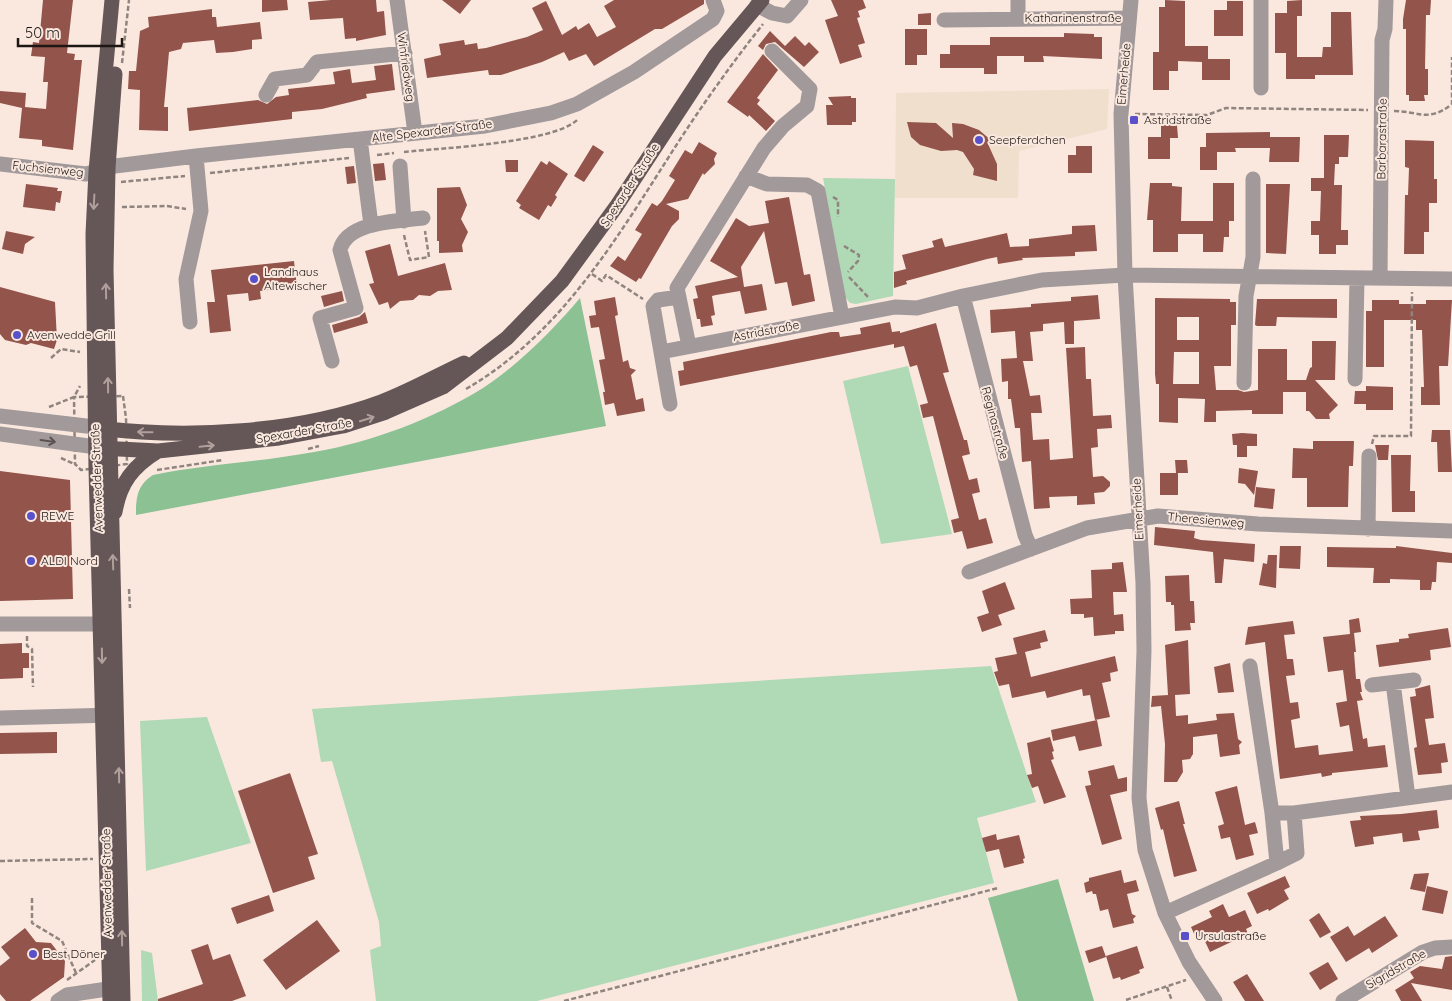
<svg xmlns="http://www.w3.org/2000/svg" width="1452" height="1001" font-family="Quicksand,sans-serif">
  <rect width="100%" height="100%" fill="#fae8df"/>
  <path fill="#f0dfcd" d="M1109,89L1107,129L1019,151L1018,198H895L896,93Z"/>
  <path fill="#b0d9b6" d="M823,178L895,179L893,296L856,304L850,303L845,297Z
    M908,366L952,534L881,544L843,381Z
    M991,666L1036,802L977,818L994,883L537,1001H376L370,950L381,946L379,922L332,761L321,762L312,709Z
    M207,717L251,843L146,871L140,721Z
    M141,950L152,953L158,1001H142Z"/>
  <path fill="#8bc193" d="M580,298L606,426L136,515C136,498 137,485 153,475C206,464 261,462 314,452C372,442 433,419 483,388C516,367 555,328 580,298Z
    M1058,879L1094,1001H1018L988,898Z"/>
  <path fill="#93544b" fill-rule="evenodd" d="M43,0H73L67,53L75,54L74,60H82L73,150L42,146V140L19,138L22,108L0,103V91L26,93L25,107L46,109L48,82H43L45,57L31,56L33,42L39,43Z
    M262,0H287L288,10L262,12Z
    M331,0H376L377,12L384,11L386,35L356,41V38L345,39L343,18L310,20L308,2Z
    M442,0H471L460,14Z
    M614,0H704V4L662,29H655L594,66L586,54L569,61L564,52L542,62L501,75H489L488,70L427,78L424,59L441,55L439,44L464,40L465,45L477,43L478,49L486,48L527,37L543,30L532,8L546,1L562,35L576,26L578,30L589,23L597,37L616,27L604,6Z
    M831,0H863L866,8L858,11L860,17L857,18L865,43L858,45L862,57L840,64L825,20L838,16Z
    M1165,0L1185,1V46H1208V59H1230V80H1202V62L1178,61V71H1169V90H1153V52H1159V7H1165Z
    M1302,0V16H1297V57H1322L1323,47H1331V12H1351L1353,75H1315V79H1286V53H1275V13H1287V1Z
    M1406,0H1431L1430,15H1426L1425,69H1428V95H1424L1425,101H1409V95H1406V29H1403V19Z
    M1227,1H1243V36H1214V10H1227Z
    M212,9V17H216L217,27L260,22L262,39L252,40V49L233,52L216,53L214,40L183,43L181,49L169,52L164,107H168V131L139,130L140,90L128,89L129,71H136L140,31L149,27L148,17Z
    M931,13V25H918V14Z
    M905,29H927V55H917V65H905Z
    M770,31L785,46L795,36L805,46L809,42L819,52L804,67L775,42L766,44L763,50L758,46Z
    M1064,33L1094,34V37H1102V59L1043,56L1044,62H1024V56H997V74H984V68H940V54H950V45H990V37H1064Z
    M763,54L778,70L757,98L760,100L757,104L775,121L766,131L749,115L748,117L727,102Z
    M392,64L395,90L366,94L367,98L322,109L292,112V119L189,131L187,108L258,100L267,104L276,97L289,95L288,89L335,84L333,72L350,69L352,83L376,80L374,66Z
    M851,96V98H856V122H852V125H827L826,105H833L828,97Z
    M907,122L936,123L953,138L952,123L963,124L979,130L992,141L988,144L997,164V181L973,175L974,169L963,152L957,150L941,151L920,145L911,137Z
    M1161,125H1177L1178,138H1170V159H1148V137H1161Z
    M1270,132V137H1300L1299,162H1269L1270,148H1235L1236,152H1217V170H1200V147H1206V133Z
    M1324,135H1349L1348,157H1339V164H1335L1334,185H1342L1341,230H1348V245H1336V254H1319V235H1311V221H1320L1321,191H1311V178H1324Z
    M1405,140L1434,141V179H1437V203H1429V232H1424V254H1404L1405,195H1408L1409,168L1405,167Z
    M699,142L717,153L714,159L715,164L704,175L703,173L688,199L666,204L679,211V219L672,226L641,279L639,278L636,282L610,266L618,256L625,261L642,234L635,230L652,203L657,206L662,201L675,180L669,176L685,150L692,154Z
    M593,145L604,152L584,182L574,176Z
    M1076,146H1092V173H1068V155H1076Z
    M505,160H518V172H506Z
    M541,161L547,165L549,161L568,174L555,195L557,197L551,207L548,205L539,220L519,208L521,205L516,201Z
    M384,163L386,180L375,181L373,164Z
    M354,166L356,183L347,184L345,167Z
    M1150,183H1172V186L1182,187L1181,221H1213V183H1234V221H1229V237H1224L1223,252H1203V234H1178V252H1153V220H1147Z
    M26,184L58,188L57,191H62L60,203L56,202L55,211L23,207Z
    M1266,184H1290L1286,254L1266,253Z
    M460,187L467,205L461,219L468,232L462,245L463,252L439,253V241H437V188Z
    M789,197L804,275L810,274L815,301L792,306L787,282L775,284L764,231L741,267L744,287L762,284L767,310L745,314L740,291L716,295L712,296L715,315L711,316L713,325L701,327L700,319H697L693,299L698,298L695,286L738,277L710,261L736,218L749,226L769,223L765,201Z
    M1095,225L1097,251L1075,252V256L1022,258L1023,260L998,264L997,257L987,259L906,281L907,284L894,288V272L906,269L902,255L934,247L932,241L942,238L945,247L1007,233L1010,247L1029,246V239L1072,234V226Z
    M6,231L35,237L25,244L23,254L2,249Z
    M390,244L398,276L445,263L452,290L438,291L430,296L419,295L413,300L400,301L390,309L388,302L379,305L369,284L374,283L365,251Z
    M294,261L297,287L260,291L261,299L249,301L248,293L227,295L231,331L210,333L207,302H215L211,270Z
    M0,287L55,302L57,340L54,349L31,343L26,345L5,340L0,334Z
    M342,291L344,301L324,307L321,296Z
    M1098,295L1100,319L1074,321V344H1065L1064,322L1043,324V331L1030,332L1033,361H1023L1030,396L1040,395L1042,413H1031L1033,440L1049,439L1050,460L1073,458L1066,348L1085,347L1086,379H1091L1093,416L1111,415L1112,428L1097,429L1098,447L1091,448L1093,477L1103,476L1110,482V486L1104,492L1094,493L1095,504L1077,505V496L1049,497L1050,508L1034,509L1031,461L1022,462L1020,428H1015L1011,399H1008V381L1002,382L1001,359L1017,358L1015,331L991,333L990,310L1031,307V304L1071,301V297Z
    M615,297L618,315L615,316L623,362L628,360L630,368L636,370L631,375L636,400L643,398L645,411L617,416L614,403L605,405L603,392H605L599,360L605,359L599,327L591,328L589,316L596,315L594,301Z
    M1155,298L1230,299V302H1236V325H1231V366H1214L1216,390H1238L1244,392L1258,390V349H1287V380H1306L1310,368L1312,367V341H1336L1335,380H1315L1338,405L1329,414L1330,419H1316L1309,411H1306V392H1283V414H1252V410L1216,411V422H1204L1205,399L1178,398V423L1159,422V384H1156L1155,374ZM1177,317H1199V340H1177ZM1174,352H1199V384H1173Z
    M1257,299H1337V318L1277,317L1276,326H1257L1255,325Z
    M1372,300H1399V304H1426V300H1452L1448,366H1439L1440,405H1421V387H1424L1422,330H1416V320H1384V367H1366V311H1372Z
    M365,312L368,323L334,333L332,325L359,317Z
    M890,322L892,332L900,331V333L936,323L949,372L943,373L964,440H967L970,454L962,456L969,480L977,478L980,492L972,494L979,520L986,518L993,543L967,549L962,531L954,533L951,520L959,518L933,416L923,418L920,405L928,403L917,365L910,367L904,346L894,348V344L680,386L678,371L684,370L683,362L831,332H839L840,337L861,334L860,328Z
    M1366,386L1393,387V410H1366V404H1354L1355,391H1366Z
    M1432,430H1450L1452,472H1438L1437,442H1431Z
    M1242,433L1257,434V446H1247V457H1237V445H1233L1232,434Z
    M1313,441H1354L1353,466H1349L1348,507H1307V478H1292L1293,448L1313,449Z
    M1375,445H1389L1388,460H1378Z
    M1391,455H1411L1410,491H1415V512H1392Z
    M1175,460H1187L1188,473H1178V495H1160V473H1176Z
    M1239,468L1258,471L1254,495L1245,484L1238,483Z
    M0,471L70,480L73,599L0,601Z
    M1256,487L1275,489L1273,509L1254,507Z
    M1155,527L1195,531L1194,538L1201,540L1255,544L1254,562L1224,559L1222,583H1215L1213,552L1154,545Z
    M1280,546H1301L1300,569L1279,568Z
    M1396,546L1452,553V563L1437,562L1436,582H1432L1431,590H1420V580L1390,579V583H1373L1374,568L1327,567V547L1396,548Z
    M1268,555H1277L1276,588L1259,585L1263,563L1267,564Z
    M1123,562L1127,592H1113L1114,615L1123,614L1124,631H1115V634L1094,636L1093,617L1084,618V614H1071L1070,599L1092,598L1091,570L1112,569V563Z
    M1189,575L1190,601H1194L1195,623H1190L1191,630L1175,631L1174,605H1171V602H1166L1165,576Z
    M1005,582L1015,609L998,615L1002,625L982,632L977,617L989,613L982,591Z
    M1359,618L1361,632L1354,633L1356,652H1354L1356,679H1360L1362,692H1360L1363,700L1357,701L1363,739L1367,738L1368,747L1385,745L1388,767L1332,773V775L1322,777L1321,773L1280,779L1265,642L1245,645L1248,627L1293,621L1295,634L1284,635L1287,659H1293L1295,675L1286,676L1290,703L1298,702L1300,718L1291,720L1295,748L1318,745L1319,755L1353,751L1349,725L1340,727L1336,703L1347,701L1343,670L1328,672L1323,637L1350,634L1349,620Z
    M1448,628L1451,647L1430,650L1431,660L1379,667L1376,645L1399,642V639L1409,638L1408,634Z
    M1045,630L1048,641L1040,643L1041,648L1025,652L1031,677L1115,656L1118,671L1110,673L1111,681L1102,683L1110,717L1095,720L1090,695L1083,696L1082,689L1047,698L1045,691L1012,698L1009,684L999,686L994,672L998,671L995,658L1017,654L1013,638Z
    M1188,640L1190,694L1175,695L1176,716L1188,715V724L1217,720L1216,714L1234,713L1238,739L1242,742L1239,745L1240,754L1220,757L1217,734L1193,737V754L1190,759L1182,760L1183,772L1177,782H1164L1165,744L1161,706L1151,707L1152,696L1168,695L1165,645Z
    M22,643V653H29V668H23V678L0,679V644Z
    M1230,663L1234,692L1218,693L1214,667Z
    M1430,685L1434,718L1425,719L1429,745L1445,743L1448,762L1441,763L1442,773L1418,775L1414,748L1417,747L1410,697L1416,696L1415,689Z
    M1097,720L1102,746L1079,751L1075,736L1053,741L1051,730Z
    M57,732V753L0,754V733Z
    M1050,737L1054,751L1052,752L1054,759L1051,760L1066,797L1044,804L1038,786L1032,788L1027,775L1032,774L1027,743Z
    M1114,765L1118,779L1127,777V791L1110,795L1122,839L1102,845L1085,786L1091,785L1088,771Z
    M290,773L318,854L308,857L315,879L273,893L238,791Z
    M1237,786L1245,825L1255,822L1258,833L1249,835L1254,855L1236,860L1230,837L1221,839L1218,826L1224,824L1215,792Z
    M1179,801L1185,824H1183L1197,871L1174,877L1163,829L1161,830L1155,808Z
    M1437,810L1439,828L1418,831L1420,840L1403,842L1402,833L1373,837L1374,844L1355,847L1350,821L1361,820L1360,816L1401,814Z
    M996,834L997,840L1019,835L1025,858L1023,859L1024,863L1004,868L999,849L986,852L982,838Z
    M1121,870L1124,883L1136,880L1139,891L1127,894L1132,914L1136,916L1133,919L1134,923L1113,928L1108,909L1100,911L1096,894H1093L1092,891L1086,893L1084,883L1089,881V878Z
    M1429,873L1425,892L1410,889L1414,874Z
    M1285,876L1290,887L1284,890L1289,899L1269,911L1268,909L1257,914L1247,893Z
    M1427,886L1448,891L1443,914L1422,910Z
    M269,895L274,911L237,924L231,908Z
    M1223,904L1229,917L1245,910L1252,926L1246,929L1248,934L1210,952L1202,935L1196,938L1191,927L1212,917L1209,911Z
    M1319,913L1331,932L1320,938L1309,920Z
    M1385,916L1398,936L1372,953L1369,948L1346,962L1330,937L1348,926L1354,936Z
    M317,920L340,951L286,990L263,960Z
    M25,928L36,942L51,943L65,961L64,977L30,1001H6L0,994V966L10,958L1,947Z
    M208,944L213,960L230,954L246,996L232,1001H158V999L203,984L191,950Z
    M1102,946L1106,957L1089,963L1085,951Z
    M1137,946L1144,968L1139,970L1140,973L1121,980L1120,977L1113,979L1106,956Z
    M1452,956V990L1411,983L1422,1001H1401L1395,990L1414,978L1410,972L1420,966L1442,969L1445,957Z
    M1328,962L1338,979L1320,990L1309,973Z
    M1247,974L1264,1001H1245L1233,982Z"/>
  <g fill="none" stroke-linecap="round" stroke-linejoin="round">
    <path stroke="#90847e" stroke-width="2.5" stroke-dasharray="5 2.5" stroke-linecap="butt" d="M122,63L129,0
      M1394,111C1418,111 1428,123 1452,104V57
      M1135,114L1207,115L1226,108L1368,110
      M404,152C441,148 553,143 577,120
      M377,155L394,153
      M210,173L349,158
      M121,182L185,176
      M833,197L838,200V217
      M122,207L167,206L186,209
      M404,235L410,260L429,257L425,231
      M844,246L859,255L858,261L848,272
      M592,274L602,281L606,275L643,299
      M849,277L869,298
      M51,358L61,349L80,352
      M466,389C564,332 619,234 679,141C705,101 733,62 763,24
      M123,396L126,418L127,464L81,470L75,464L74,397Z
      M49,407L74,397L80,386
      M1372,444L1374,436H1411L1412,292
      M308,449L319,446
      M61,458L74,464
      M157,470L223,460
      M129,589L130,608
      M27,636V646L32,649L33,687
      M0,861L93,859
      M32,898V923L62,941L76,973
      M67,980L95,960
      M1167,987L1172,1001
      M1126,1000L1186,980
      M564,1001L998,888"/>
    <path stroke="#a2999a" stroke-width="15" d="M397,0L415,133
      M1131,0L1121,114L1125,275L1143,583L1144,651L1139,798L1145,850L1165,913L1189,962L1215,1001
      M757,5L772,13L787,16L801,0
      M1018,18V0
      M944,20L1129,18
      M1261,88V0
      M266,95L275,79L307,75L317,62L405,53
      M360,139L371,225
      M0,164L86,174L115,166L196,156L485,126L551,113L577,104L634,72L713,19L717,11L713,0
      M400,166L404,221
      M746,176L767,184L807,185L818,191L842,317
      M1380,278L1382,40L1385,29L1386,0
      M963,296L1025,535L1031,549
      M190,322L186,279L201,211L196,156
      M689,346L677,288L764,148L783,126L807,106L810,89L772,51
      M661,352L895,307L917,308L963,296L1042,280L1125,275L1452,279
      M332,361L320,318L356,308L340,250C347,221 399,221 423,218
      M1355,379L1357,278
      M1244,383L1246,296L1253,257V179
      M670,404L653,306L658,300L679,297
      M0,416L95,427
      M0,434L96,447
      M1368,529L1369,456
      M969,572L1087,528L1158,516L1258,524L1452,531
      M0,624H114
      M1250,666L1272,813
      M1393,683L1408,797
      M1372,685L1414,680
      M0,718L114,715
      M1277,863L1297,853L1294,813
      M1165,913L1277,863L1272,813H1294L1452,792
      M58,1001L67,995L121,987
      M1343,1001L1423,952L1435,948L1452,947"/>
    <path stroke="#655657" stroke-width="15" d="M115,74L108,168L106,270L123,1001
      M99,428C188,439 297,433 381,402C410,391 436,376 464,363
      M100,448L158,451L279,438L343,426L386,412L443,387L507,338L562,281L616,207L715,56L762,0
      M115,512C120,483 133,466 158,451
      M110,1001L96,468L93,234L96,171L112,0"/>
  </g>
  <defs><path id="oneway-shaft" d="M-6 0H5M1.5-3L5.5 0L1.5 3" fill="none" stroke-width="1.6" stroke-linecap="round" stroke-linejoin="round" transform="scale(1.25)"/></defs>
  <g stroke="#b09f9b">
    <use href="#oneway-shaft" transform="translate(94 202) rotate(93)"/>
    <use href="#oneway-shaft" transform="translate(106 291) rotate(-91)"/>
    <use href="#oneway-shaft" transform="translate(108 385) rotate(-91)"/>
    <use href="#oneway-shaft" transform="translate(367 419) rotate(-17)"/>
    <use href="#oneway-shaft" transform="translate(145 432) rotate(-179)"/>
    <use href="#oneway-shaft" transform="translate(207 446) rotate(-6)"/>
    <use href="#oneway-shaft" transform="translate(113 562) rotate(-92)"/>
    <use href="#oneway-shaft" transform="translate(102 656) rotate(89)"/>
    <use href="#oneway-shaft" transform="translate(119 775) rotate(-91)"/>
    <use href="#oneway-shaft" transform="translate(122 938) rotate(-91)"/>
  </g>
  <use stroke="#595250" href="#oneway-shaft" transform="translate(48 441) rotate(8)"/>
  <g fill="#5851c9" stroke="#fae8df" stroke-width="2">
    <rect x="1129" y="115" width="10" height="10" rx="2.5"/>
    <circle cx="979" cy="140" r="5"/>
    <circle cx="254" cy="279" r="5"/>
    <circle cx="17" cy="335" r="5"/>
    <circle cx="31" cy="516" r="5"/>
    <circle cx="31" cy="561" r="5"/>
    <rect x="1180" y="931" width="10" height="10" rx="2.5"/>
    <circle cx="33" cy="954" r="5"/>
  </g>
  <g text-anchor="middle" stroke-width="4" stroke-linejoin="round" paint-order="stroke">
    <g font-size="12" fill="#1d1714" stroke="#fae8df">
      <text x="1073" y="22">Katharinenstraße</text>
      <text transform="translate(406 67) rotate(82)" y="4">Winfriedweg</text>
      <text transform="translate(1124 74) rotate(-85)" y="4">Eimerheide</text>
      <text transform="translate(432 131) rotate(-7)" y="4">Alte Spexarder Straße</text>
      <text transform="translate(1382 139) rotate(-89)" y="4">Barbarastraße</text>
      <text transform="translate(48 169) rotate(6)" y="4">Fuchsienweg</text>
      <text transform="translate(630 185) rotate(-57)" y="4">Spexarder Straße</text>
      <text transform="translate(766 331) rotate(-11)" y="4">Astridstraße</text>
      <text transform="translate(995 423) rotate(75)" y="4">Reginastraße</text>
      <text transform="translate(304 431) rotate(-10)" y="4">Spexarder Straße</text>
      <text transform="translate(97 478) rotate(-92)" y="4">Avenwedder Straße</text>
      <text transform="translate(1138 509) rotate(-93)" y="4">Eimerheide</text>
      <text transform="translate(1206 520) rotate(5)" y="4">Theresienweg</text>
      <text transform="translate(107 883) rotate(-91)" y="4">Avenwedder Straße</text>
      <text transform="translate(1396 969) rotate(-30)" y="4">Sigridstraße</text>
    </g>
    <g font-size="12" fill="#1d1714" stroke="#fae8df" text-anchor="start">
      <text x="1144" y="124">Astridstraße</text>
      <text x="989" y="144">Seepferdchen</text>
      <text x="264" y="276">Landhaus<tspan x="264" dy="14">Altewischer</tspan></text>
      <text x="27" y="339">Avenwedde Grill</text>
      <text x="41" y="520">REWE</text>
      <text x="41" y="565">ALDI Nord</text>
      <text x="1195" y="940">Ursulastraße</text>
      <text x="43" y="958">Best Döner</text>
    </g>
  </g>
  <path d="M18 38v8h104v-8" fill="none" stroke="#1d1714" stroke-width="2.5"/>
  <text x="25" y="38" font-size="15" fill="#1d1714" stroke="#fae8df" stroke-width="4" paint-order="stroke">50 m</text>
</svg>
